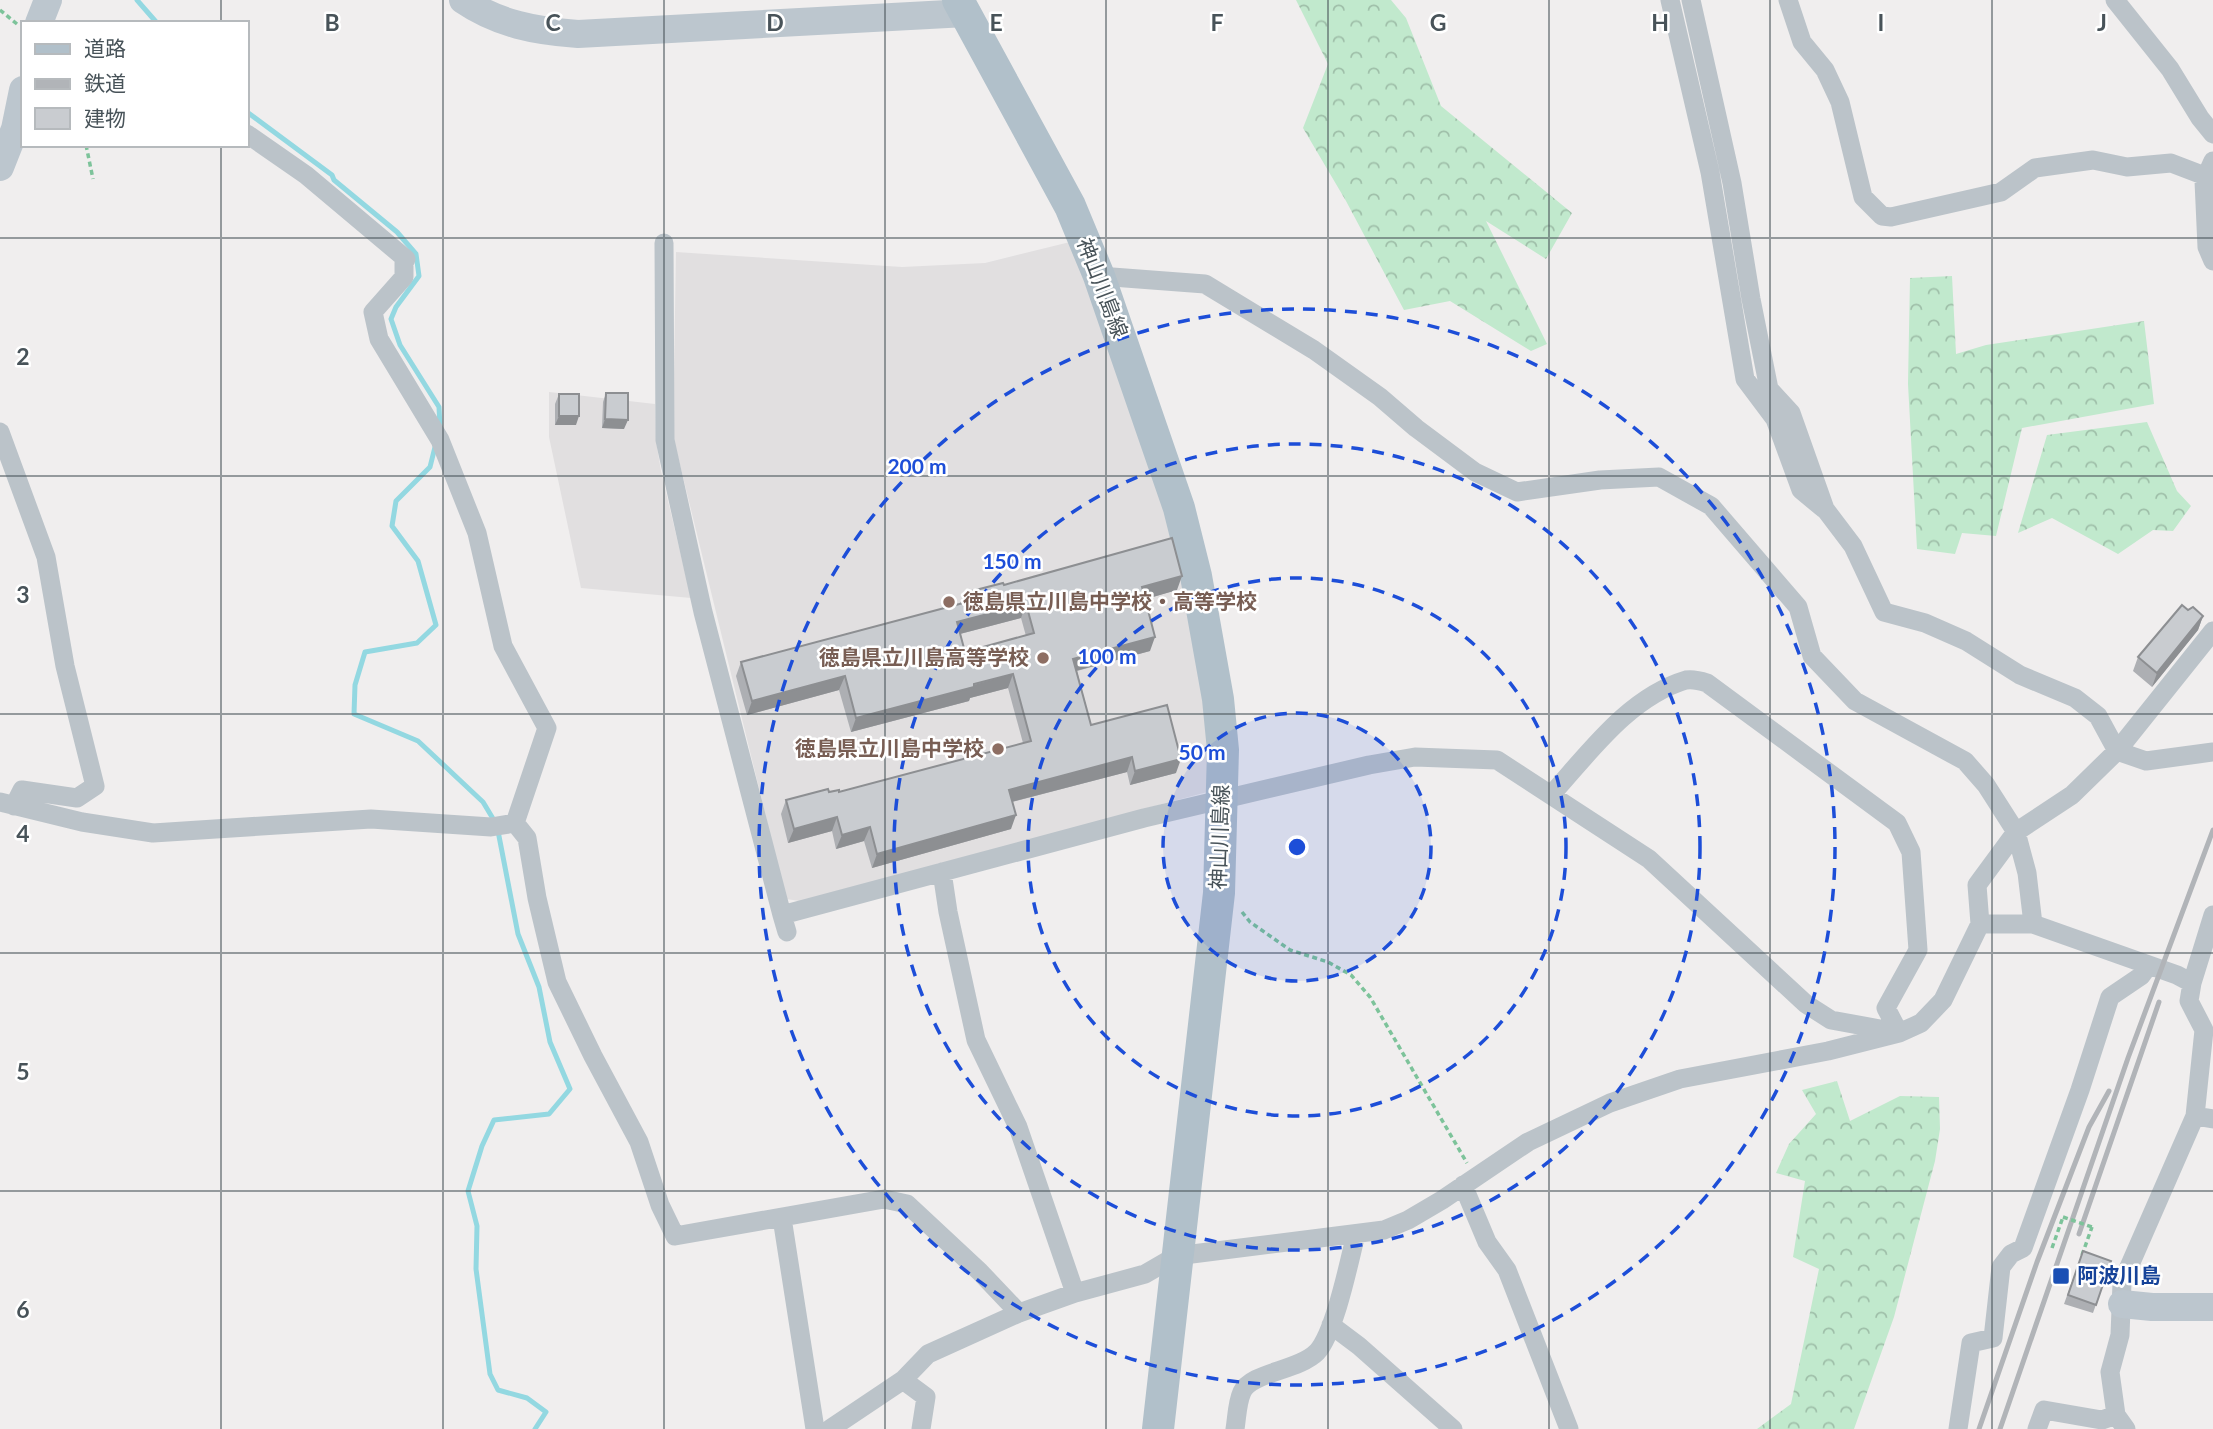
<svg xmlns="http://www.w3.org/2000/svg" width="2213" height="1429" font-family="Lato,'Noto Sans JP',sans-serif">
  <defs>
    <pattern id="forest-crowns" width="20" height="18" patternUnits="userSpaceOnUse" patternTransform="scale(1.75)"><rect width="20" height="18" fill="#c1e9cd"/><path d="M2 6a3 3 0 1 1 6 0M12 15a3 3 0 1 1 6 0" fill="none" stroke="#9fbfa9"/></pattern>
  </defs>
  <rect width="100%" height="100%" fill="#f0eeee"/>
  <path fill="#e1dfe0" d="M1070,242L1167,508L1199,656L1211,791L800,901L786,899L673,436L676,252L902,267L985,263Z
    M549,392L655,404L656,441L661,471L691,598L581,588L549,437Z"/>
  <path fill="url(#forest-crowns)" d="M1296,0H1391L1406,18L1441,106L1572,213L1546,259L1486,221L1547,344L1531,351L1450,301L1404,310L1346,201L1303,128L1328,64Z
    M1952,276L1956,354L1986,345L2144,321L2154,404L2022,428L1996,536L1962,533L1955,554L1917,549L1908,384L1910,278Z
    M2147,422L2177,491L2191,506L2173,531L2153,530L2118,554L2052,518L2018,533L2047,435Z
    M1837,1081L1850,1121L1900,1096L1939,1097L1940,1129L1935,1161L1894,1317L1854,1429H1757L1791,1404L1819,1269L1793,1257L1805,1181L1776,1173L1789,1144L1816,1114L1802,1090Z"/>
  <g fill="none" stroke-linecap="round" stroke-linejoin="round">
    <path stroke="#93d8e1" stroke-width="5" d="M137,0L157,23
      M247,112L332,175L334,180L397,232L416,254L419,276L396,307L391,319L400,345L439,407L440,427
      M435,447L430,467L396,501L392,526L418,561L436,625L417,643L365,652L355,685L354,714L418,741L483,802L495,822
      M498,831L518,934L539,987L550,1042L570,1089L549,1114L494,1120L482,1146L468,1191L477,1226L476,1269L490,1374L498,1390L527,1398L546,1412L535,1429"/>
    <path stroke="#7dc39a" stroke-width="3.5" stroke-dasharray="5 3.5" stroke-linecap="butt" d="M0,10L17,24
      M86,145L93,179
      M1242,912L1250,922L1290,950L1328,962L1351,975L1370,997L1467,1163
      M2052,1248L2063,1217
      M2082,1255L2092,1227"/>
    <path stroke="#bbc3c9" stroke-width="19" d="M1670,0L1710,172L1745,379L1775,419L1801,490L1824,509
      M1691,0L1732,183L1751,299L1769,389L1791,413L1825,509L1853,546L1884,612L1925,623L1966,641L2020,675L2075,698L2098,716L2117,751L2146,761L2213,752
      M1788,0L1802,42L1825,70L1840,102L1863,197L1882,216L1891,217L2001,192L2035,168L2093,160L2127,167L2171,163L2205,176H2213
      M2115,0L2170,69L2200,118L2213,134
      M247,134L306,175L406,259L404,263V277L373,312L379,339L440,440L477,533L503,646L547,728L515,823
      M2213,161L2204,181L2207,247L2213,261
      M664,243L665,440L703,612L782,915
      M1099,276L1205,284L1314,350L1380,397L1416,428L1475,472L1517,492L1600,480L1659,477L1711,506L1798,607L1812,656L1855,701L1965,761L1986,785L2016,832L2027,873L2033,924
      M0,432L46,557L65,666L95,786L77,798L22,790L14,806
      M1551,795C1589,753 1629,697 1686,680C1693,679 1701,681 1707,683L1897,823L1911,852L1918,950L1886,1008L1899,1033
      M0,802L82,822L153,833L371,819L491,827L515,823
      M515,823L527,838L537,898L557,982L593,1056L639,1142L660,1205L675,1236L884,1199L907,1204L980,1272L1019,1313
      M942,872L948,912L976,1040L1018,1127L1075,1293
      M1980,924H2033L2177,975L2192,983L2189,1001L2204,1030L2195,1116L2122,1283L2120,1335L2110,1372L2116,1415L2126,1429
      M787,932L782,915L1144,818L1369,765L1415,757L1497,760L1649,859L1806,1004L1831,1020L1891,1031
      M2192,983L2213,915
      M2195,1116L2213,1119
      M1463,1185L1487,1242L1507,1270L1569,1429
      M782,1218L815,1429
      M1331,1325L1359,1346L1453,1429
      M903,1380L926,1397L921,1429
      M830,1429L903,1380L928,1354L1019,1313L1075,1293L1145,1274L1176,1256L1384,1230L1408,1220L1442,1200L1528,1142L1610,1103L1680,1079L1828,1051L1899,1033L1921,1023L1943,1000L1980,924L1977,885L2016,832L2072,795L2117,751L2213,631
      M1235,1429C1237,1417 1237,1403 1242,1392C1251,1372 1298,1371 1317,1352C1335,1332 1349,1262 1356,1234
      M1958,1429L1971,1343L1993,1338L2001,1267L2011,1254L2023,1248L2080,1090L2110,997L2141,976L2149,965
      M2037,1429L2044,1410L2102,1420L2116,1415"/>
    <path stroke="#bcc6ce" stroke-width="28" d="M463,0C498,24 536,31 578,34L966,13
      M39,23L48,0
      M0,167L15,129L23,90
      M2122,1304L2152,1307H2213"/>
    <path stroke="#b1c0ca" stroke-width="32" d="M958,0L1070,206L1099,276L1179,508L1196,576L1218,699L1223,750L1219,893L1158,1429"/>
    <path stroke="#b1b4b8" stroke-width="5" d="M2079,1234L2159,1002
      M1979,1429L2037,1262L2089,1127L2109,1091
      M2000,1429L2128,1058L2213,830"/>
    <path stroke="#7dc39a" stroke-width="3.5" stroke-dasharray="5 3.5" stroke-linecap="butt" d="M2063,1217L2092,1227"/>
  </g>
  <path fill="#adafb3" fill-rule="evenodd" d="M606,393L624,429L602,428L603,402Z
    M559,394L576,425H555V404Z
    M1004,585L1177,590L1145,599L1150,651L1077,671L1091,725L1176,773L1130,785L1127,772L1012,802L1011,829L872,868L864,841L836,849L832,831L788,843L781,814L786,800L829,792H839L1023,743L1008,688L970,698L969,701L851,732L839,690L747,715L736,676L741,662L960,604L964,593ZM1021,618L1026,636L965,652L960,634Z
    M2188,610L2203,616L2198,630L2152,687L2133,671L2138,657Z
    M2083,1251L2111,1261L2093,1313L2064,1304Z"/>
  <path fill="#8d8f92" d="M559,416H579L576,425H555Z
    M605,419L628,420L624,429L602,428Z
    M1182,576L1177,590L1136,602L1142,587Z
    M1026,604L1021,618L952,636L957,622Z
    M2203,616L2198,630L2152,687L2157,673Z
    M1155,637L1150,651L1068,673L1073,659Z
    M1013,674L1008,688L970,698L969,701L851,732L856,718Z
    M845,676L839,690L747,715L752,701Z
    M1132,757L1127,772L1003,804L1009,790Z
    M1181,759L1176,773L1130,785L1135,771Z
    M1016,815L1011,829L872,868L877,854Z
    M837,817L832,831L788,843L794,829Z
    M870,827L864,841L836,849L842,835Z"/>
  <path fill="#c9ccd0" stroke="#8d8f92" stroke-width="2" fill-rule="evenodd" d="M606,393H628V420L605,419Z
    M559,394H579V416H559Z
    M1172,538L1182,576L1142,587L1155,637L1073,659L1091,725L1167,705L1181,759L1135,771L1132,757L1009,790L1016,815L877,854L870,827L842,835L837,817L794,829L786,800L828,789L829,792L839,790V792L1031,741L1013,674L974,684V687L856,718L845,676L752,701L741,662L967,602L964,593L1003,583L1004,585ZM1026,604L1034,633L965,652L957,622Z
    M2182,605L2188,610L2193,607L2203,616L2157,673L2138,657Z
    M2083,1251L2111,1261L2096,1305L2068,1295Z"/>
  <path fill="none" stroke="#485359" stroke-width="2" stroke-opacity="0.55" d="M221,0V23M443,0V1429M664,0V1429M885,0V1429M1106,0V1429M1328,0V1429M1549,0V1429M1770,0V1429M1992,0V1429M221,145V1429M0,238H2213M0,476H2213M0,714H2213M0,953H2213M0,1191H2213"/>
  <circle cx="1297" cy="847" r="134" fill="#1d4ed8" fill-opacity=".12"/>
  <g fill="none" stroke="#1d4ed8" stroke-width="3.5" stroke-dasharray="12 9">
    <circle cx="1297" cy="847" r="134"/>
    <circle cx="1297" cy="847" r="269"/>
    <circle cx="1297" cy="847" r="403"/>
    <circle cx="1297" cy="847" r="538"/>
  </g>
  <g fill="#8d6e63" stroke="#fff" stroke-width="2.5">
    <circle cx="949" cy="602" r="7"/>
    <circle cx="1043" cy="658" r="7"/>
    <circle cx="998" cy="749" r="7"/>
  </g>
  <rect fill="#1a4fb4" stroke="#fff" stroke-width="2.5" x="2052" y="1267" width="18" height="18" rx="3.5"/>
  <g text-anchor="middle" stroke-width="5" stroke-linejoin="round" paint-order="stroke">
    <g font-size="21" fill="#485359" stroke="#fff">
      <text transform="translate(1102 288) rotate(69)" y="7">神山川島線</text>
      <text transform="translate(1220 837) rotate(-88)" y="7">神山川島線</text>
    </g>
    <g font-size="21" font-weight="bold" fill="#785e54" stroke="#fff" text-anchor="end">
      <text x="963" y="609" text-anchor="start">徳島県立川島中学校・高等学校</text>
      <text x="1029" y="665">徳島県立川島高等学校</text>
      <text x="984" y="756">徳島県立川島中学校</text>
    </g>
    <g font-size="21" font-weight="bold" fill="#164399" stroke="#fff" text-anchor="start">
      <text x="2077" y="1283">阿波川島</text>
    </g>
  </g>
  <g font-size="23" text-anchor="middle" font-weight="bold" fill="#485359" stroke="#fff" stroke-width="5" stroke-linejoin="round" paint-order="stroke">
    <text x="332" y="31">B</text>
    <text x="553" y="31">C</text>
    <text x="775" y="31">D</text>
    <text x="996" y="31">E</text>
    <text x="1217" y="31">F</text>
    <text x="1438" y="31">G</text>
    <text x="1660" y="31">H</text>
    <text x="1881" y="31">I</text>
    <text x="2102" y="31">J</text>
    <text x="23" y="365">2</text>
    <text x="23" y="603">3</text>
    <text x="23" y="842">4</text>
    <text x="23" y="1080">5</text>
    <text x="23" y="1318">6</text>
  </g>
  <circle cx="1297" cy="847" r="10" fill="#1d4ed8" stroke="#fff" stroke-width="3.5"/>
  <g font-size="21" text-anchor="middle" font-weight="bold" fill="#1d4ed8" stroke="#fff" stroke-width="5" stroke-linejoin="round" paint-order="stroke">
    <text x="917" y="474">200 m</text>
    <text x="1012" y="569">150 m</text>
    <text x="1107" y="664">100 m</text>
    <text x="1202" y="760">50 m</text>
  </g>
  <rect x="21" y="21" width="228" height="126" fill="#ffffff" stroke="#b6babd" stroke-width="2"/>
  <rect x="35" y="44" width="35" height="10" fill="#b1c0ca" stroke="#b6babd" stroke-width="2"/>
  <text x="84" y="56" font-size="21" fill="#485359">道路</text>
  <rect x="35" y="79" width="35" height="10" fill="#b1b4b8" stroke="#b6babd" stroke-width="2"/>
  <text x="84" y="91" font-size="21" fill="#485359">鉄道</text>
  <rect x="35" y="108" width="35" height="21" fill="#c9ccd0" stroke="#b6babd" stroke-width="2"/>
  <text x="84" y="126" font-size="21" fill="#485359">建物</text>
</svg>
